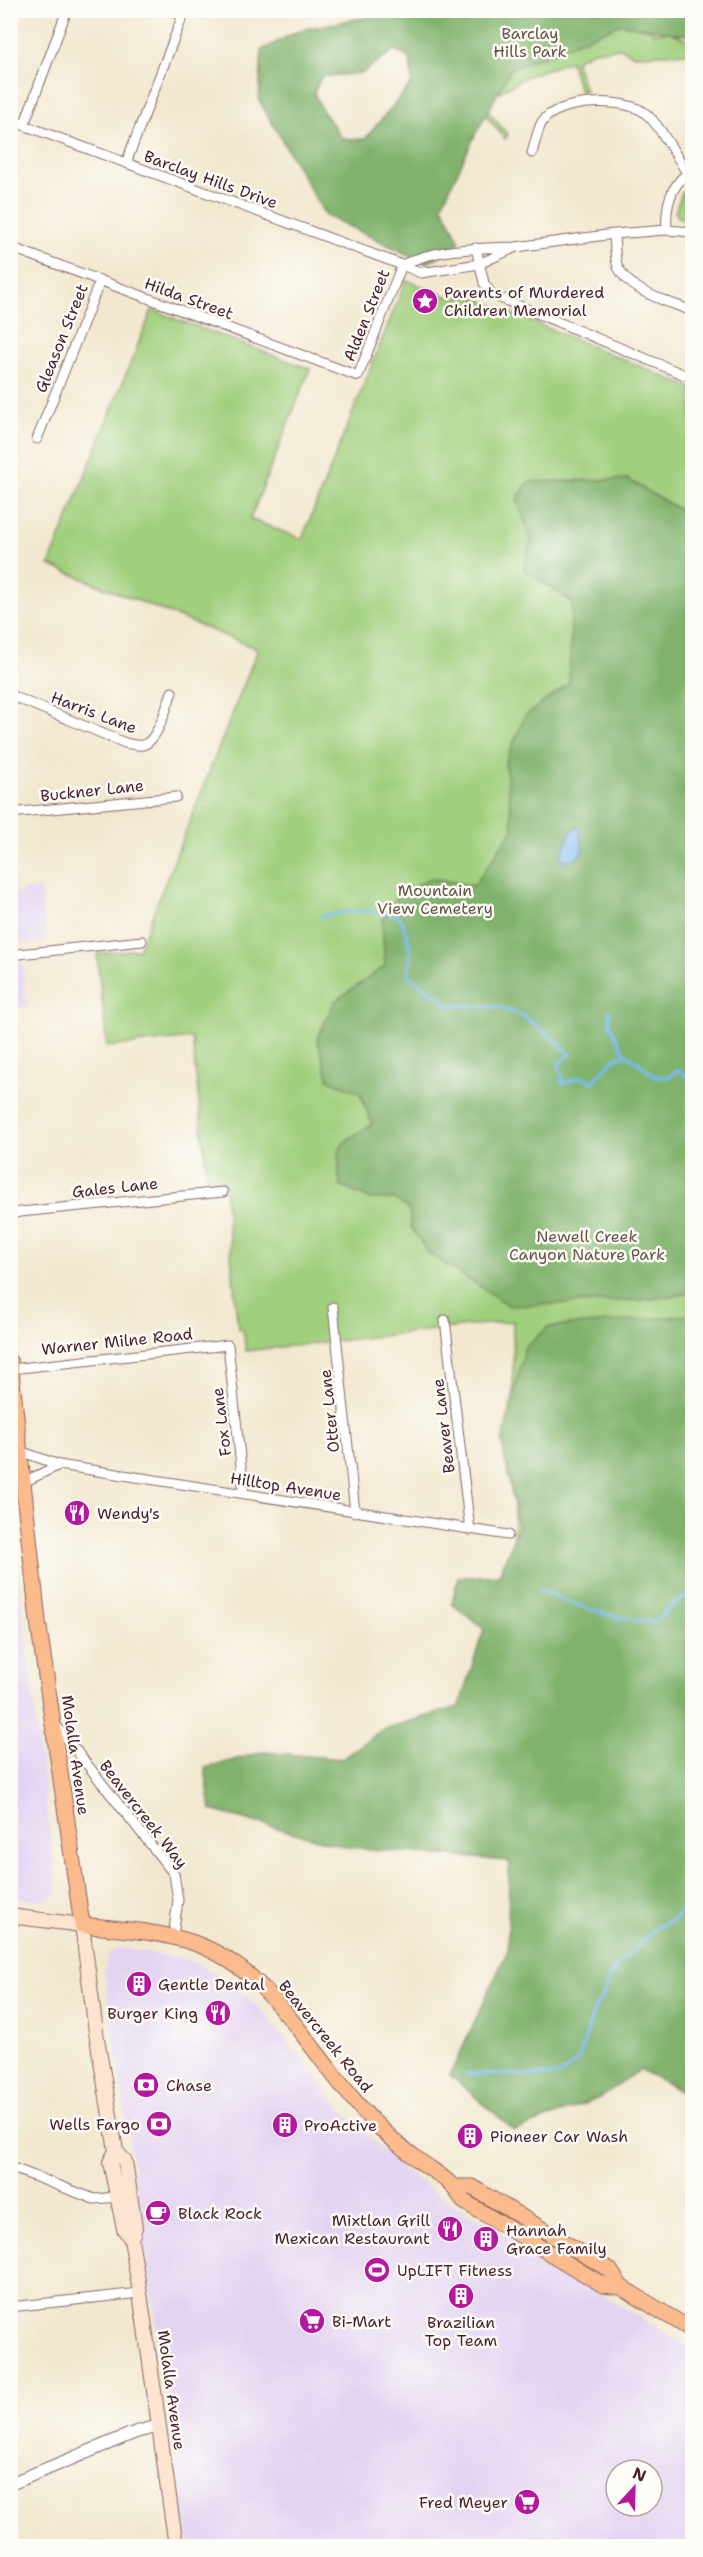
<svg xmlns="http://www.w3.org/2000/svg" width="703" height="2557" font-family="'Shantell Sans',sans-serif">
  <rect width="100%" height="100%" fill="#fdfcf7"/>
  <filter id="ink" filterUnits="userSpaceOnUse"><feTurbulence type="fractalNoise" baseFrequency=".0167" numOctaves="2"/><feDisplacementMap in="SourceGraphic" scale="12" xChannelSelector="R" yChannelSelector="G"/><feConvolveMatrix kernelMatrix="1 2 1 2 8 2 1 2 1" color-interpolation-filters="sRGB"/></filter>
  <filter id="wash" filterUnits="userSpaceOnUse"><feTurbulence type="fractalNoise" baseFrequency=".008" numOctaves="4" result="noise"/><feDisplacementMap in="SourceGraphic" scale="24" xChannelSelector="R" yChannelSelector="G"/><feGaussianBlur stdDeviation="1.35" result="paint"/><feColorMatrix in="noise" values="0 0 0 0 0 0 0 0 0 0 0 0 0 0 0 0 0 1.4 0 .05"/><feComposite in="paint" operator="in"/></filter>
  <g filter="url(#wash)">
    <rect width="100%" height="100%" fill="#f2e8cf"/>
    <path fill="#e3d3f2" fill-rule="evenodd" d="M40,889L47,941L11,945V893Z
      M22,961L27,1006L11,1008V962Z
      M10,1512L57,1892L48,1901L11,1897Z
      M120,1948L175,1957L198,1964L238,1988L265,2014L343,2111L403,2169L440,2196L692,2349V2546H188L170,2401L153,2304L104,1970L109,1953ZM616,2470H652V2506H616Z"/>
    <path fill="#a0cf7d" stroke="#757754" stroke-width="1.5" d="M614,10L649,24L653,33L671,32L692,42V53L634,55L620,48L594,51L575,60L585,91L580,92L570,61L525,77L481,103L508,135L505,139L472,99L478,64Z
      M692,183V220L679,218L675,212L682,193Z
      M406,280L449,297H473L692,388V2099L612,2050L514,1591L513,1321L246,1351L243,1329H238L224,1182L208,1184L192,1038L107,1047L97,954L139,949L258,649L49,565L152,310L310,369L250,519L302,539Z"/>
    <path fill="#80b26c" stroke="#65684c" stroke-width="1.5" fill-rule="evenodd" d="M399,11H692V36L621,24L511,69L476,133L442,205L460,242L427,264L325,215L259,100L262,50L300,30ZM394,50L410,58L412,83L365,139H343L322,110L314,93L321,77L362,73Z
      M627,479L680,510L686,555L692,561V1293L642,1300L510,1306L429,1254L411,1227L409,1209L394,1199H370L340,1186C337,1142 335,1147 372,1124L360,1093L329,1080L317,1039L335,1001L385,966L382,921L400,893L431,878L474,886L513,829L505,763L525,716L569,683L572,602L524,569L531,539L517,500L528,482Z
      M692,1315V2105L676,2087L640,2070L599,2098L515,2131L450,2075L508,1950L509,1861L347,1847L211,1810L205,1768L262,1752L342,1759L383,1729L459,1707L484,1629L452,1604L458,1577L499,1575L518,1527L502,1442L525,1348L548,1327Z"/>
    <path fill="#7cbbf0" stroke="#636d8e" stroke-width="1.5" d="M579,825L583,850L577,858L565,862L561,856L570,833Z"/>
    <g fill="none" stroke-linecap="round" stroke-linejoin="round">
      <path stroke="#7cbbf0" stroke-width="3" d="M321,917C348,910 373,909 400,917C409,937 413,953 408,975L450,1005L499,1007L523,1016L552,1037L571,1055L559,1062L563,1084L581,1077L593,1082L614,1059L627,1054
        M609,1011L610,1024L623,1051L656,1077H668L678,1070L692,1079
        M539,1589C576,1606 614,1620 655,1622L670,1607L692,1592
        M466,2074L560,2076L579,2059L594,2010L604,1993L610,1976L619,1964L657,1927L674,1920L687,1902L692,1900"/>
    </g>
  </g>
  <g filter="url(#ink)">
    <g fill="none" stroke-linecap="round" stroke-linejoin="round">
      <g stroke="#856564" stroke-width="11">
        <path id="minor" d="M169,10L183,16
          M10,120L402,265L358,376L10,247
          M24,125L67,10
          M532,153C535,144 537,131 542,122C557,99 625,97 645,113C659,123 677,158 687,173
          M126,163L185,10
          M667,230C665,206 670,184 692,170
          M614,234C615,245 614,257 618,267C630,293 668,301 692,311
          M516,247L479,264L421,273L402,265C436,248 477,248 516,247Z
          M516,247L614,234L667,230L692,232
          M476,248L484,283L491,294L692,378
          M37,439L100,281
          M10,695L125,743C131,744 137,746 143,745C158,741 167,705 172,692
          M10,813L176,797
          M10,955L142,941
          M10,1215L20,1212L223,1192
          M333,1307L355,1512
          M445,1320L470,1530
          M11,1369L228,1345L244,1494
          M20,1451L59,1465L508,1535
          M24,1482L59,1465
          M55,1724L174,1874L178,1900L173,1937
          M10,2167L94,2199L118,2197
          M10,2307L140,2293"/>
      </g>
      <g stroke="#856564" stroke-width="14">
        <path id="tertiary" d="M10,2484L136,2432L159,2426"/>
      </g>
      <g stroke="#856564" stroke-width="16">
        <path id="secondary" d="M10,1916L82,1925L96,2032L116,2151L125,2161L135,2228L131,2239
          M116,2151L110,2162L124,2229L131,2239L140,2293L176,2546"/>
      </g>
      <g stroke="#856564" stroke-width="17">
        <path id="primary" d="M10,1362L38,1621L82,1925C119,1929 158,1931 194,1943C275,1971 314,2062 372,2120C386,2134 401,2147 417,2159C434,2172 453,2181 463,2201L603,2285L621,2287L692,2330
          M456,2187H472L610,2270L621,2287"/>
      </g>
      <use href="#minor" stroke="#fff" stroke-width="9"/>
      <use href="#tertiary" stroke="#fff" stroke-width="12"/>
      <use href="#secondary" stroke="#fde4d1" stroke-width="14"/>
      <use href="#primary" stroke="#fbbb8d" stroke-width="15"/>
    </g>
  </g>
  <defs>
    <g id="sight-disc" transform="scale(1.35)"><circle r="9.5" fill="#b5179e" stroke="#fdfcf7"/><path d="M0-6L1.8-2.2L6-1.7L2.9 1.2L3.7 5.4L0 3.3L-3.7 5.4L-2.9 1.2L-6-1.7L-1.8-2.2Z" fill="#fff"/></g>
    <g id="restaurant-disc" transform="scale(1.35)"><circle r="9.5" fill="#b5179e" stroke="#fdfcf7"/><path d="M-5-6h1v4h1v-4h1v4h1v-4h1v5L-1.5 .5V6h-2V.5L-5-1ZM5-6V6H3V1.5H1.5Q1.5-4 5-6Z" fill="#fff"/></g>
    <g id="building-disc" transform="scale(1.35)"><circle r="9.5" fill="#b5179e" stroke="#fdfcf7"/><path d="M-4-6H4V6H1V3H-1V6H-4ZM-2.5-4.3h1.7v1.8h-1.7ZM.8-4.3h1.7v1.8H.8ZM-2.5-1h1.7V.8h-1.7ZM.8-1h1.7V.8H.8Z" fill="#fff"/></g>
    <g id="bank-disc" transform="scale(1.35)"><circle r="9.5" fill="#b5179e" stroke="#fdfcf7"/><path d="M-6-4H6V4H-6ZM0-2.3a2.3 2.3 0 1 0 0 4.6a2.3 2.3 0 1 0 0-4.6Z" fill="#fff"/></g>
    <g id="cafe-disc" transform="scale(1.35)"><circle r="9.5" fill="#b5179e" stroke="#fdfcf7"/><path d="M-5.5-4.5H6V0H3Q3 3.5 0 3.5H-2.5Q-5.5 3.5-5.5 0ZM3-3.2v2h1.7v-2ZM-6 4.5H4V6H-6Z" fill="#fff"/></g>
    <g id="stadium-disc" transform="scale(1.35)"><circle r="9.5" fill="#b5179e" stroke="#fdfcf7"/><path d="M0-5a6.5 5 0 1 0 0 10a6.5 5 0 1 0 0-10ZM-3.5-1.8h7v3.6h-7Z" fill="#fff"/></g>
    <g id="supermarket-disc" transform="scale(1.35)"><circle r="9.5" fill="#b5179e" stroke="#fdfcf7"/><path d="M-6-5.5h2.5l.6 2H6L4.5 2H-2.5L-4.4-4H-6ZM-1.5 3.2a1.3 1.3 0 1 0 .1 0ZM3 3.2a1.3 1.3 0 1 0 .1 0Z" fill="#fff"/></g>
  </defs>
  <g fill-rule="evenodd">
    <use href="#sight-disc" x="425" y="301"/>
    <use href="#restaurant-disc" x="77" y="1513"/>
    <use href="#building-disc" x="139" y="1984"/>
    <use href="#restaurant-disc" x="218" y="2013"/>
    <use href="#bank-disc" x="146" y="2085"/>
    <use href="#bank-disc" x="159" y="2124"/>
    <use href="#building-disc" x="285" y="2125"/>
    <use href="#building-disc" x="470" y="2136"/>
    <use href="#cafe-disc" x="158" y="2213"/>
    <use href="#restaurant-disc" x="450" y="2229"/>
    <use href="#building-disc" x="486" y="2239"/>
    <use href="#stadium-disc" x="377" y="2270"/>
    <use href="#building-disc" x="461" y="2296"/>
    <use href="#supermarket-disc" x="312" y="2321"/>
    <use href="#supermarket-disc" x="527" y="2502"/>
  </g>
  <g text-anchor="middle" stroke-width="5" stroke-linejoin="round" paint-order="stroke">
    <g font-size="16" fill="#645444" stroke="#fdfcf7">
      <text x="530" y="39">Barclay<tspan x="530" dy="18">Hills Park</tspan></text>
      <text x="435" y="896">Mountain<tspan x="435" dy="18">View Cemetery</tspan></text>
      <text x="587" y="1242">Newell Creek<tspan x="587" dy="18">Canyon Nature Park</tspan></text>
    </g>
    <g font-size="16" fill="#4a1f2b" stroke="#fdfcf7">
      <text transform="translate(211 179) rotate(20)" y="6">Barclay Hills Drive</text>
      <text transform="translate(189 298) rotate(20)" y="6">Hilda Street</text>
      <text transform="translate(366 315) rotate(-68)" y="6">Alden Street</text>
      <text transform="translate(61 338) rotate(-68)" y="6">Gleason Street</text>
      <text transform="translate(94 712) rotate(21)" y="6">Harris Lane</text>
      <text transform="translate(92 790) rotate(-6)" y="6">Buckner Lane</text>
      <text transform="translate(115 1187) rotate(-6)" y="6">Gales Lane</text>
      <text transform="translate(117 1341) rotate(-6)" y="6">Warner Milne Road</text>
      <text transform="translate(329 1411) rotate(-96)" y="6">Otter Lane</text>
      <text transform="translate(221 1422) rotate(-97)" y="6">Fox Lane</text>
      <text transform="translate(443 1426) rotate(-97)" y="6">Beaver Lane</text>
      <text transform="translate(286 1486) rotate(9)" y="6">Hilltop Avenue</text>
      <text transform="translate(76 1755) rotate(82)" y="6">Molalla Avenue</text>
      <text transform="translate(144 1814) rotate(52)" y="6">Beavercreek Way</text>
      <text transform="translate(326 2036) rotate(51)" y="6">Beavercreek Road</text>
      <text transform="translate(172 2390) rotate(82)" y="6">Molalla Avenue</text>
    </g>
    <g font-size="16" fill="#4a1f2b" stroke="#fdfcf7" text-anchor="start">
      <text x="444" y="298">Parents of Murdered<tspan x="444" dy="18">Children Memorial</tspan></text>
      <text x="97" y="1519">Wendy's</text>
      <text x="158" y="1990">Gentle Dental</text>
      <text x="198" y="2019" text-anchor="end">Burger King</text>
      <text x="166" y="2091">Chase</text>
      <text x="140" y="2130" text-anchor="end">Wells Fargo</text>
      <text x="304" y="2131">ProActive</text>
      <text x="490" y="2142">Pioneer Car Wash</text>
      <text x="178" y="2219">Black Rock</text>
      <text x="430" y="2226" text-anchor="end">Mixtlan Grill<tspan x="430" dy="18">Mexican Restaurant</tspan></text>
      <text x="506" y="2236">Hannah<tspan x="506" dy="18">Grace Family</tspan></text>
      <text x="397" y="2276">UpLIFT Fitness</text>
      <text x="332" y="2327">Bi-Mart</text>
      <text x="461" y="2328" text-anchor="middle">Brazilian<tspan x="461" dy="18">Top Team</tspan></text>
      <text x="508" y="2508" text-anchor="end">Fred Meyer</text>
    </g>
  </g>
  <rect width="703" height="2557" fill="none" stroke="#fdfcf7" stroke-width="36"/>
  <g transform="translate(634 2488) rotate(22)"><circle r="28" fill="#fdfcf7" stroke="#b5a4a5" stroke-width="1.5"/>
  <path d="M0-4.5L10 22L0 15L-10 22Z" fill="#b5179e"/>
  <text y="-9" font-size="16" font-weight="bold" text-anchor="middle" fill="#4a1f2b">N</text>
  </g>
</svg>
